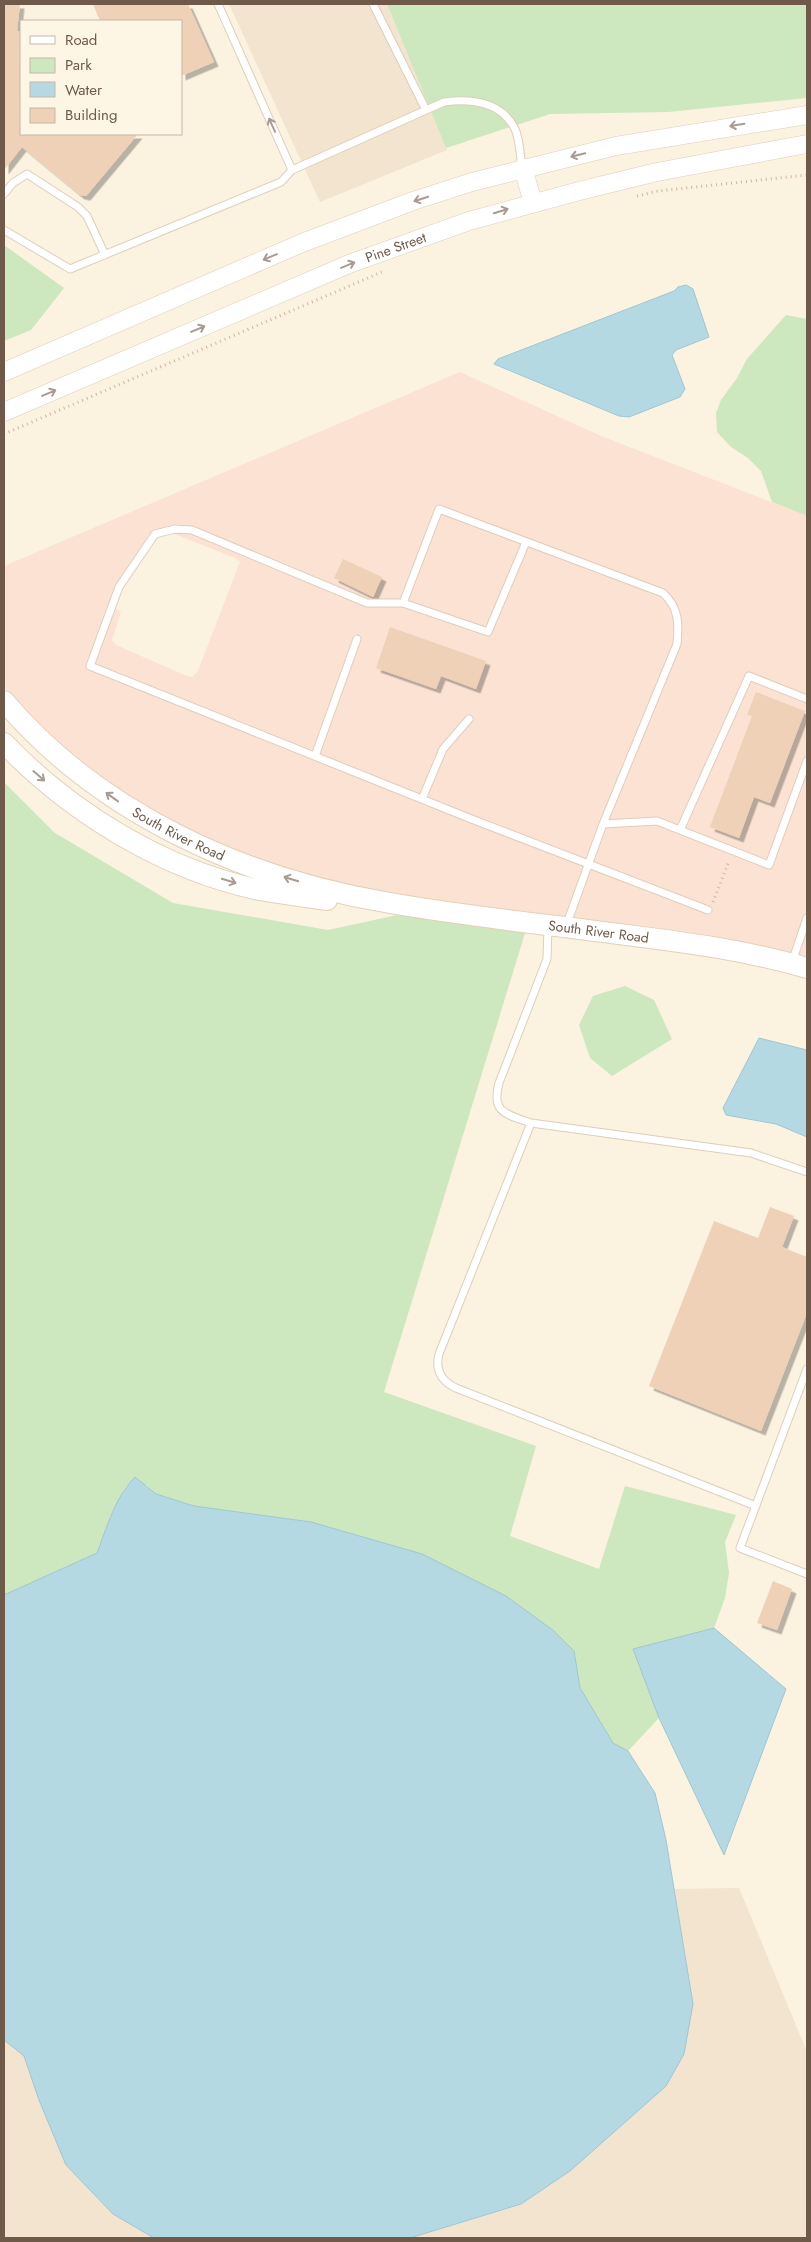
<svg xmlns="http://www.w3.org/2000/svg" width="811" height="2242" font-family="Jost,sans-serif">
  <defs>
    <filter id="shadow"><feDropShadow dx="4.5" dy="4.5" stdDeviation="0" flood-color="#0004"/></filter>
  </defs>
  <rect width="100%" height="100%" fill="#fbf2df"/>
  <path fill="#f2e4ce" d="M229,4H387L447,150L320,202Z
    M739,1888L807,2052V2238H410L436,2229L682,1940L675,1889Z
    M4,2040L24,2056L39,2100L113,2214L154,2238H4Z"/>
  <path fill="#fbe2d3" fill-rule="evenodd" d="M460,372L601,436L807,516V959L400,896L340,884L271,863L201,837L128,797L65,751L34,721L4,686V566ZM172,533L235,558L240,562L198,671L192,677L187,676L116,645L112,640L121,612L115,608L113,603L131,561L163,534Z"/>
  <path fill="#cde7bf" d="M387,4H807V98L668,112L550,114L446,148Z
    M4,245L64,288L31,330L4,341Z
    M786,315L807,319V516L772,502L761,471L748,458L731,447L717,432L716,413L721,400L737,378L747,359Z
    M4,782L55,833L173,903L328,930L402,914L526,930L384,1392L536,1446L510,1536L599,1569L625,1486L736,1515L725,1542L729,1573L725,1598L714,1628L634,1649L659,1718L628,1751L613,1743L580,1688L574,1651L311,1522L194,1506L156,1494L146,1485L126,1486L111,1514L97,1553L4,1595Z
    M625,986L654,1000L672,1039L612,1076L590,1058L579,1025L593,996Z"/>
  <path fill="#b5d9e2" stroke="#9cc7d4" d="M686,285L693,289L709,337L676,350L672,355L685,389L680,397L629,417L619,416L494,364L498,359L674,291L678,287Z
    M759,1038L807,1050V1137L776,1124L726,1115L723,1108Z
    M135,1477L156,1494L194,1506L311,1522L422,1554L506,1596L554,1631L574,1651L580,1688L613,1743L628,1751L655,1793L666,1840L693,2004L684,2054L666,2086L570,2171L521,2204L410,2238H154L113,2214L66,2165L39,2100L24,2056L4,2040V1595L97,1553C107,1527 115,1497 135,1477Z
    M714,1628L786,1689L724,1855L659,1718L633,1649Z"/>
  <path fill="#efd1b8" filter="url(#shadow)" d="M4,4H20L17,31H21V134H138L86,196L80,195L22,147L4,170Z
    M93,4H188L214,62L181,76V21H100Z
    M343,559L382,577L373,597L334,578Z
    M390,627L486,661L476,689L441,676L436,689L376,668Z
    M756,692L805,711L770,803L754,797L739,838L710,827L752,716L747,715Z
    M770,1207L794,1216L782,1247L807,1257V1313L761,1431L649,1386L714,1221L758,1238Z
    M773,1581L792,1589L777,1630L757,1623Z"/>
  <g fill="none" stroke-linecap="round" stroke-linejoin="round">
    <g stroke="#decebc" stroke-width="9">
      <path id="service" d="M218,4L292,170
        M373,4L426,110
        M4,194L13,183L27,174L78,207L87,216L105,255
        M4,230L70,269L281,182L292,170L444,102C471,98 502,102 515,129C520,140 520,155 522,167
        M526,542L488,632L403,603L439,509L663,593C679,608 679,623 677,644L603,824
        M403,603H367L192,530L175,529L155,534L119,587L90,666L474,820L708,910
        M315,756L357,639
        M422,799L443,749L469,719
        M680,830L749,676L807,699
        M566,926L603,824L657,821L769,865L807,761
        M548,927L547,959L499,1083C491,1113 506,1114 531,1123L751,1153L807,1172
        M792,962L807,918
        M531,1123L439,1354C435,1370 441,1381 456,1388L756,1506
        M807,1369L740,1548L807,1574"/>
    </g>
    <g stroke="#decebc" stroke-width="19">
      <g id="tertiary">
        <path d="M523,168L533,203"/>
        <path d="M4,372L302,243L413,201L472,182L616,146L807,115"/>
        <path id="s1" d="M4,412L349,264L469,221L583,190L657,172L807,144"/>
      </g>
    </g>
    <g stroke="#e3d0ba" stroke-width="22">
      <g id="secondary">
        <path id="s2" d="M4,701C100,814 245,879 390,903C465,916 543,924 619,934C682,942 746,950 807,968"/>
        <path d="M4,743C71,813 164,870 260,890C282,894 305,897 327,900"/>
      </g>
    </g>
    <path stroke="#d3b59c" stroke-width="3" stroke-dasharray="1 4" stroke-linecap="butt" d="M637,196L658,191L807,175
      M4,434L382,272
      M713,902L729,861"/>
    <use href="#service" stroke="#fff" stroke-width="7"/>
    <use href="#tertiary" stroke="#fff" stroke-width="18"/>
    <use href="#secondary" stroke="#fff" stroke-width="20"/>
  </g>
  <defs><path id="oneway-shaft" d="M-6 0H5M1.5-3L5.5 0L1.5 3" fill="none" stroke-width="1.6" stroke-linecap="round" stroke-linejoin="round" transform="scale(1.25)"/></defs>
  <g stroke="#a99b92">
    <use href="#oneway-shaft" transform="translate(272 125) rotate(-114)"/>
    <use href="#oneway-shaft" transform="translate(737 125) rotate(171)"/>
    <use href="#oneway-shaft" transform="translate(578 155) rotate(167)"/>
    <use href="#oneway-shaft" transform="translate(421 199) rotate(162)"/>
    <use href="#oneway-shaft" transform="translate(501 211) rotate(-17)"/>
    <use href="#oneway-shaft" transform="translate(270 257) rotate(157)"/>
    <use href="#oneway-shaft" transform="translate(348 265) rotate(-22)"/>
    <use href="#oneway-shaft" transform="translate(198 329) rotate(-23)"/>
    <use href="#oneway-shaft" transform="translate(49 393) rotate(-23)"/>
    <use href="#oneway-shaft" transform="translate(39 776) rotate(41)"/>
    <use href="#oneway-shaft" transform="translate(112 797) rotate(-144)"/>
    <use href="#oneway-shaft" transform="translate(291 879) rotate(-163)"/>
    <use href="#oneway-shaft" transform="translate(229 881) rotate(17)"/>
  </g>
  <g text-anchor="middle" stroke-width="4" stroke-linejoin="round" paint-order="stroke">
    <g font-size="14" fill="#6f5949" stroke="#fef6e5">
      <text dy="5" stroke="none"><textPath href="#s1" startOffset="425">Pine Street</textPath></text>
      <text dy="5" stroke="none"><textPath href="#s2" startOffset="221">South River Road</textPath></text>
      <text dy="5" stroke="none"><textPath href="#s2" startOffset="655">South River Road</textPath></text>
    </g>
  </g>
  <rect width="811" height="2242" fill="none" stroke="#6f5949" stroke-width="10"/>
  <rect x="20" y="20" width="162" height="115" fill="#fef6e5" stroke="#c5b7a7"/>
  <rect x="30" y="36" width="25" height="8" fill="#ffffff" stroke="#c5b7a7"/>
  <text x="65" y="45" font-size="15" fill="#6f5949">Road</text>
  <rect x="30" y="58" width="25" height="15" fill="#cde7bf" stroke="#c5b7a7"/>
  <text x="65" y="70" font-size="15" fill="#6f5949">Park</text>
  <rect x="30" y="82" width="25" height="15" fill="#b5d9e2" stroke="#c5b7a7"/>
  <text x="65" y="95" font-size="15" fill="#6f5949">Water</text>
  <rect x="30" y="108" width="25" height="15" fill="#efd1b8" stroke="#c5b7a7"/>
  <text x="65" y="120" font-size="15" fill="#6f5949">Building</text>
</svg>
